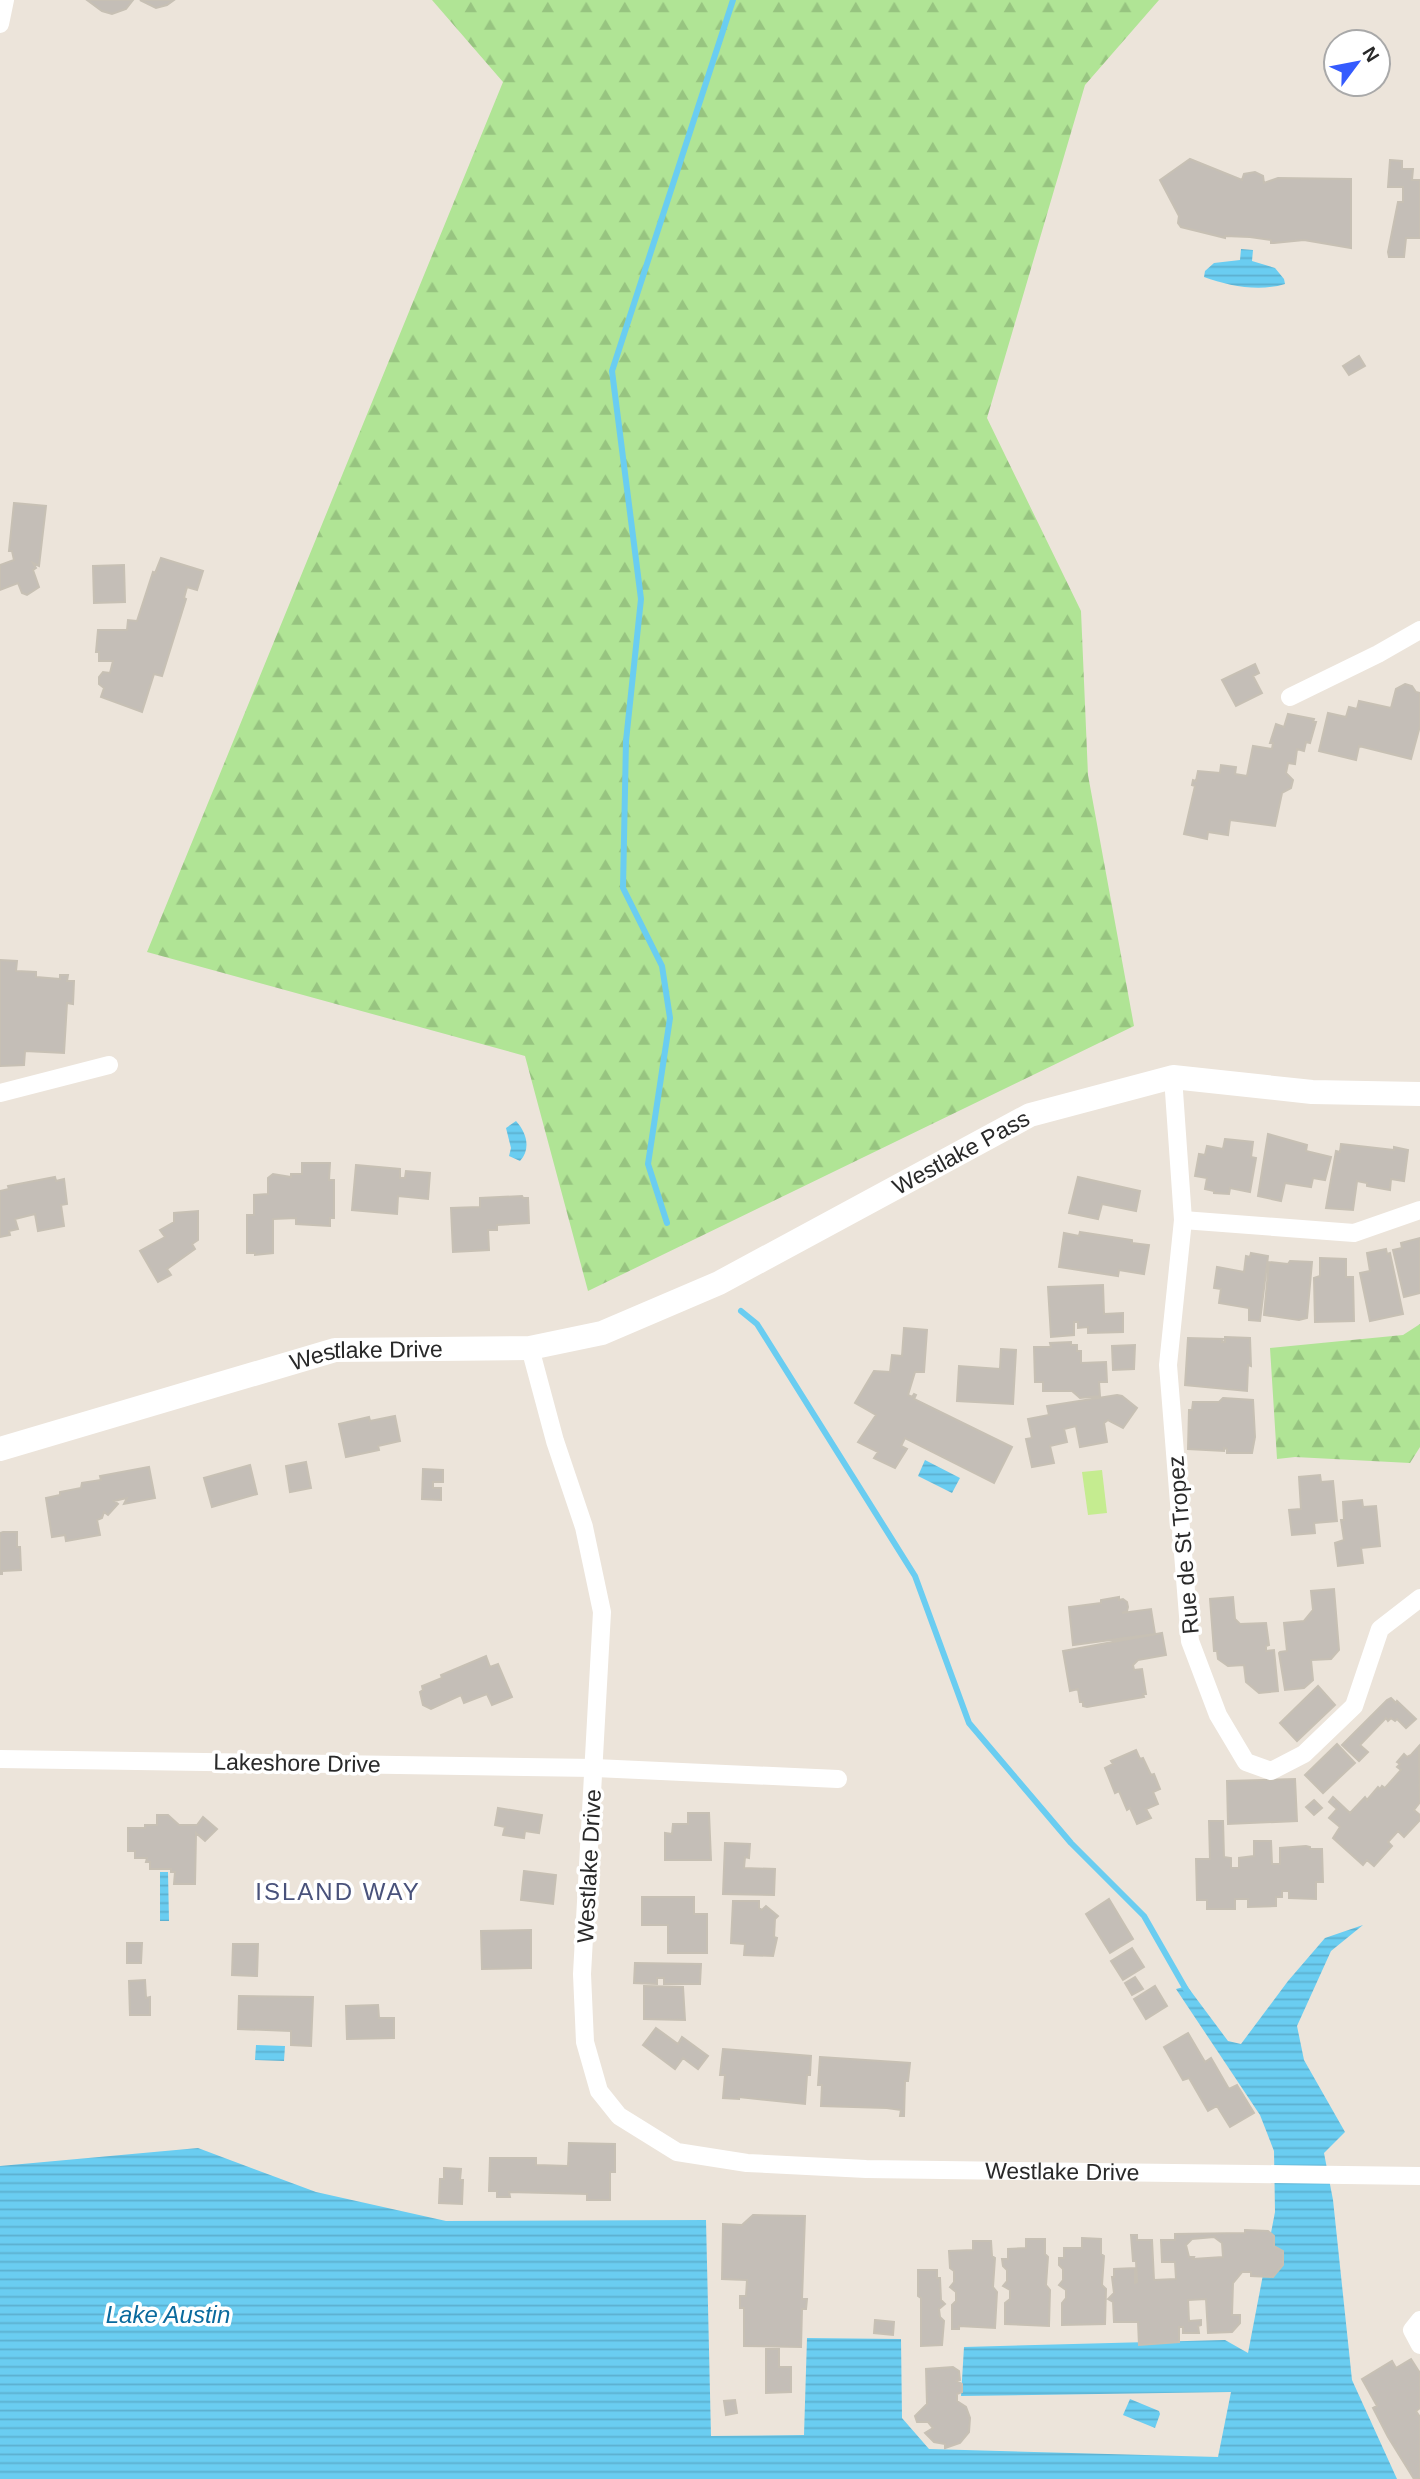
<svg xmlns="http://www.w3.org/2000/svg" width="1420" height="2479" font-family="Helvetica,sans-serif">
  <defs>
    <pattern id="forest-firs" width="22" height="20" patternUnits="userSpaceOnUse" patternTransform="scale(1.75)"><rect width="22" height="20" fill="#b0e495"/><path d="M5 1l3.5 6h-7zM16 11l3.5 6h-7z" fill="#97c480"/></pattern>
    <pattern id="water-rules" width="6" height="5" patternUnits="userSpaceOnUse" patternTransform="scale(1.75)"><rect width="6" height="5" fill="#6acdf1"/><path d="M0 2.5h6" fill="none" stroke="#5cb0cf"/></pattern>
  </defs>
  <rect width="100%" height="100%" fill="#ece4da"/>
  <path fill="url(#forest-firs)" d="M432,0H1159L1085,85L987,418L1081,611L1088,775L1134,1026L588,1291L525,1056L147,952L503,82Z
    M1420,1324V1447L1410,1463L1295,1457L1277,1459L1270,1348L1403,1335Z"/>
  <path fill="#c5ec90" d="M1102,1470L1107,1513L1088,1515L1082,1472Z"/>
  <path fill="url(#water-rules)" d="M1241,249L1253,250L1252,261L1275,268L1284,279L1285,284C1259,292 1229,286 1204,277L1205,271L1214,263L1240,260Z
    M516,1121C527,1133 531,1149 520,1161L509,1156L511,1148L506,1128Z
    M925,1460L960,1478L952,1493L918,1476Z
    M160,1872H168L169,1921H160Z
    M1363,1925L1331,1951L1297,2026L1304,2060L1345,2132L1324,2153L1333,2200L1352,2380L1397,2479H0V2166L198,2148L316,2192L446,2221L706,2220L711,2436L804,2435L807,2338L901,2339L902,2418L929,2449L1218,2457L1231,2392L961,2396L964,2347L1225,2340L1248,2353L1275,2212L1274,2151L1260,2115L1176,1989L1187,1986L1228,2041L1241,2044L1288,1981L1325,1938Z
    M256,2045L285,2046L284,2061L255,2060Z
    M1130,2399L1159,2411L1160,2414L1155,2428L1123,2415Z"/>
  <g fill="none" stroke-linecap="round" stroke-linejoin="round">
    <path stroke="#6acdf1" stroke-width="6" d="M667,1223L648,1164L670,1018L662,966L623,888L626,741L641,599L612,371L733,0
      M741,1311L757,1324L915,1576L969,1723L1071,1843L1144,1916L1188,1993"/>
  </g>
  <path fill="#c4beb7" stroke="#c7c0b4" stroke-width="2" fill-rule="evenodd" d="M87,0H133L126,9L112,14L102,11Z
    M140,0H174L167,5L156,8Z
    M1190,159L1242,180L1244,174L1255,172L1263,176L1264,183L1278,178L1351,179V248L1304,240L1274,243H1271V240L1250,237L1225,236V238L1181,227L1178,223L1179,216L1160,180Z
    M1390,160L1402,161V169H1413L1412,180H1420V238H1406L1404,257H1389L1388,252L1398,202H1403V187H1388Z
    M1359,356L1365,366L1349,375L1343,366Z
    M14,503L46,506L39,566L33,563L36,568L33,570L39,587L27,595L22,593L18,583L0,590V565L14,560L12,551H9Z
    M161,558L203,571L197,590L187,587L184,598L186,599L162,676L154,674L142,712L101,697L104,688L99,684V677L103,672L110,673L113,661H99V652H96L98,630H127L128,620L137,621L153,572L155,573Z
    M124,565L125,602L94,603L93,566Z
    M1255,664L1259,673L1253,676L1262,693L1236,706L1222,680Z
    M1405,684L1412,686L1416,692L1420,693V726L1411,759L1359,746L1356,760L1319,751L1328,713L1346,717L1349,707L1357,709L1359,701L1391,708L1396,689Z
    M1288,714L1314,719L1313,722H1316L1310,743L1306,742L1304,751L1297,749L1295,764L1288,763L1286,773L1293,780L1291,788L1282,793L1275,826L1230,820L1228,835L1208,832L1207,839L1184,834L1195,786L1192,785L1193,780L1196,781L1198,771L1220,773L1221,765L1236,767L1235,774L1247,776L1253,746L1272,749L1273,743H1270L1276,724L1284,727Z
    M0,960L17,961L16,971L36,972V977L60,979V975H68L67,981H74L73,1004L67,1003L64,1053L25,1051L24,1065L0,1066Z
    M1268,1134L1307,1145L1306,1151L1331,1157L1325,1180L1313,1178L1311,1187L1285,1183L1281,1201L1258,1196Z
    M1225,1139L1253,1142L1251,1157L1256,1158L1250,1192L1230,1188L1229,1194L1214,1193V1191L1205,1189L1207,1178L1195,1176L1199,1154L1205,1155L1207,1146L1223,1149Z
    M1341,1144L1394,1150V1147L1408,1150L1404,1181L1391,1179L1390,1190L1367,1186V1183L1357,1181L1353,1210L1326,1208L1336,1151L1340,1152Z
    M302,1163H330L329,1180H334V1218H330V1226L296,1224V1218L273,1219V1253L255,1255V1253H247V1215H254V1195L268,1194V1178L273,1174L291,1177V1174H302Z
    M356,1165L400,1169V1178H405L406,1171L430,1173L428,1199L398,1196L397,1214L352,1210Z
    M55,1177L56,1181L64,1179L67,1204L61,1205L64,1226L38,1231L35,1214L15,1219L18,1229L9,1231L10,1235L0,1237V1191L9,1189L8,1186Z
    M1078,1177L1140,1191L1136,1211L1102,1204L1098,1219L1069,1213Z
    M522,1196L523,1198H528L529,1223L497,1225V1230H488L489,1250L453,1252L451,1208L480,1207V1198Z
    M198,1211V1240L192,1244L195,1249L167,1269L171,1275L158,1282L140,1251L165,1237L160,1230L174,1222V1213Z
    M1080,1232L1132,1240V1243L1149,1245L1144,1274L1119,1270L1118,1276L1059,1267L1064,1233L1079,1236Z
    M1420,1238V1293L1404,1297L1393,1250L1402,1248L1401,1243Z
    M1386,1249L1387,1254L1390,1253L1403,1314L1370,1321L1360,1273L1370,1271L1367,1253Z
    M1251,1253L1268,1256L1260,1321L1249,1320V1308L1219,1303L1221,1289L1214,1288L1217,1267L1244,1272L1246,1256L1250,1257Z
    M1320,1258L1346,1259V1277H1353L1354,1321L1315,1322L1314,1278L1320,1276Z
    M1290,1261L1312,1262L1307,1318L1299,1320L1264,1315L1269,1262L1288,1264Z
    M1103,1285L1104,1314L1123,1313V1332L1088,1333V1327L1078,1328V1322H1074V1335L1051,1337L1048,1287Z
    M904,1328L927,1330L924,1372H915L908,1395L912,1397L914,1394L916,1395L914,1399L1012,1447L994,1483L905,1438L901,1446L907,1449L895,1468L874,1458L878,1452L858,1442L876,1415L855,1403L874,1371L890,1372L892,1355L902,1356Z
    M1225,1337L1250,1338L1251,1366L1248,1365L1247,1391L1185,1385L1188,1338L1223,1339L1222,1342H1225Z
    M1071,1342V1345H1077V1351H1081V1363L1106,1362L1107,1382H1099L1100,1396L1080,1398L1072,1391H1043V1382H1035L1034,1347H1051L1050,1343Z
    M1135,1345L1134,1369L1113,1370L1112,1346Z
    M1001,1349L1016,1350L1013,1404L957,1401L959,1366L1000,1369Z
    M1117,1395L1122,1396L1137,1408L1123,1428L1108,1420L1104,1423L1107,1442L1080,1447L1076,1426L1064,1429L1067,1442L1050,1446L1054,1463L1032,1467L1026,1439L1032,1438L1028,1419L1049,1415L1047,1406Z
    M1223,1398L1253,1400L1255,1437L1252,1453H1227V1449L1224,1448V1451L1188,1449L1189,1410H1192L1193,1402H1219Z
    M395,1416L400,1441L378,1446L379,1450L346,1457L339,1424L369,1417L370,1421Z
    M306,1462L311,1488L290,1492L286,1466Z
    M250,1465L257,1494L212,1507L204,1478Z
    M149,1467L155,1498L124,1504L127,1498L114,1501L118,1504L108,1515L104,1512L102,1518L97,1520L100,1535L66,1541L65,1535L52,1537L46,1498L60,1495V1492L81,1488L82,1483L101,1480L100,1476Z
    M423,1469L443,1470V1482H433V1488H441V1500L422,1499Z
    M1320,1475L1321,1482L1333,1481L1337,1521L1314,1523L1315,1533L1292,1535L1289,1510L1301,1509L1299,1477Z
    M1362,1500L1363,1507L1376,1506L1380,1546L1361,1548L1363,1563L1338,1566L1335,1543L1344,1540L1341,1520H1344L1343,1502Z
    M3,1532H17V1547H20L21,1570L2,1571V1574H0V1533Z
    M1334,1589L1339,1650L1331,1659L1311,1660L1313,1680L1304,1688L1285,1690L1279,1653L1280,1652L1287,1651L1284,1623L1304,1621L1313,1610L1311,1591Z
    M1119,1597V1600L1123,1599L1127,1602L1128,1607L1127,1611L1122,1613L1151,1609L1155,1634L1073,1645L1069,1607L1101,1603V1600Z
    M1233,1597L1235,1619L1240,1624L1266,1623L1269,1645L1266,1646V1651L1274,1650L1278,1691L1259,1693L1246,1682L1244,1665L1228,1666L1218,1659L1217,1651H1214L1210,1599Z
    M1162,1633L1166,1655L1138,1660L1133,1665L1134,1670L1142,1669L1146,1694H1143L1144,1697L1087,1707L1083,1706V1702H1080L1078,1689L1070,1691L1063,1651Z
    M486,1656L490,1667L498,1664L512,1697L492,1705L487,1694L464,1703L461,1695L431,1709L423,1705L420,1692L423,1690L422,1686L442,1678L441,1675Z
    M1318,1686L1335,1705L1297,1741L1280,1723Z
    M1391,1698L1396,1703L1397,1701L1416,1719L1406,1728L1397,1719L1395,1721L1391,1718L1388,1721L1386,1718L1360,1745L1368,1752L1359,1761L1342,1745L1387,1700Z
    M1337,1744L1355,1763L1323,1793L1305,1775Z
    M1419,1746L1420,1802L1414,1810L1420,1815V1820L1404,1837L1398,1831L1388,1842L1392,1846L1374,1866L1367,1860L1363,1865L1333,1838L1340,1827L1329,1818L1337,1809L1329,1802L1333,1797L1350,1813L1365,1797L1367,1800L1378,1787L1380,1789L1382,1786L1385,1788L1401,1770L1397,1767L1400,1764L1397,1762L1404,1754L1407,1757L1411,1755Z
    M1136,1750L1140,1759L1143,1758L1151,1775L1154,1774L1160,1789L1153,1792L1158,1804L1146,1809L1151,1818L1137,1824L1130,1808L1127,1810L1119,1791L1115,1793L1105,1768L1113,1764L1111,1761Z
    M1295,1779L1297,1821L1228,1824L1227,1781Z
    M1314,1800L1322,1808L1314,1815L1306,1807Z
    M498,1808L542,1815L539,1833L525,1831L524,1838L503,1835L505,1827L495,1825Z
    M688,1813H709L711,1860H665V1833L672,1834L673,1824H688Z
    M157,1815H168L179,1825H197L203,1817L217,1829L205,1841L196,1833L195,1884H174L175,1872H171V1869H150V1862H146L147,1858H135V1851H128V1828H145V1825H157Z
    M1209,1821H1223L1224,1857L1231,1858V1868H1239V1858L1254,1856V1841H1271L1272,1864H1280V1848L1306,1846L1310,1847V1849H1322L1323,1882H1316V1899L1289,1898V1891H1282V1897H1276V1906L1248,1907V1899H1235V1909H1207V1900H1197L1196,1859H1210Z
    M725,1843L750,1844L749,1858L745,1857L744,1868L775,1869L774,1895L723,1894Z
    M524,1871L556,1875L553,1904L521,1900Z
    M642,1897H694V1914H707V1953H668V1925H642Z
    M1109,1899L1133,1939L1110,1953L1086,1914Z
    M733,1901H759V1908L762,1910L766,1906L778,1916L775,1919L774,1937L777,1938L773,1956L744,1955L745,1944L731,1943Z
    M531,1930V1968L482,1969L481,1931Z
    M127,1943H142L141,1963H127Z
    M233,1944H258L257,1976L232,1975Z
    M1132,1948L1144,1967L1123,1980L1111,1961Z
    M635,1963L701,1964L700,1984H664V1978H657V1984L634,1983Z
    M1135,1977L1143,1989L1132,1995L1125,1983Z
    M145,1980L146,1998L150,1997V2015H130L129,1981Z
    M644,1986L683,1987L685,2020L644,2019Z
    M1155,1986L1167,2006L1146,2019L1134,1999Z
    M239,1996L313,1997L311,2046L291,2045V2031L238,2029Z
    M378,2005L379,2018H394V2038L347,2039L346,2006Z
    M656,2028L678,2044L682,2037L708,2056L698,2069L683,2058L675,2069L643,2045Z
    M1188,2033L1205,2062L1211,2058L1229,2089L1237,2085L1254,2113L1230,2127L1217,2106L1208,2111L1189,2078L1183,2080L1164,2047Z
    M723,2049L811,2056L810,2075H807L805,2104L739,2097V2099L723,2098L725,2075H720Z
    M820,2057L910,2063L908,2081H905L904,2116H900L901,2110L887,2108L821,2106L822,2085H818Z
    M569,2143L615,2144V2172H610V2200H587V2194L509,2192L510,2197H497V2191H489L490,2158H536V2165L568,2166Z
    M444,2168L461,2169L460,2180H463L462,2204L439,2203L440,2179H444Z
    M753,2215L805,2216L802,2299H807L806,2309H802L801,2347L744,2346V2308H740V2296H746L747,2280L722,2279L723,2224L742,2225Z
    M1245,2230L1268,2231L1274,2236V2246L1283,2251V2265L1273,2277L1251,2276V2272H1242L1233,2283L1232,2315H1240V2323L1232,2332L1208,2333L1206,2299L1188,2300L1189,2321L1201,2320V2325L1198,2326L1199,2333H1183V2327H1179V2342L1139,2345L1138,2322H1114L1113,2302L1108,2299L1114,2293L1112,2277H1114V2269L1135,2268V2283L1137,2282L1136,2261H1133L1131,2235H1137V2240H1152L1154,2280L1176,2279L1175,2262H1162L1161,2240H1175V2234L1245,2233ZM1214,2237L1222,2243L1223,2257L1193,2259L1194,2257H1189L1186,2245L1192,2239Z
    M1082,2238L1101,2239V2254L1104,2256L1102,2285L1106,2289L1105,2324L1062,2325V2303L1066,2298V2290L1059,2285L1063,2280V2269L1059,2265V2258H1064V2248H1082Z
    M1026,2239H1045V2254L1048,2257L1046,2285L1050,2290L1049,2326L1005,2324V2303L1010,2299V2290L1003,2286L1007,2281V2270L1003,2266L1002,2259H1008V2249L1026,2248Z
    M973,2241H991L992,2256L995,2258L993,2287L997,2292L995,2328L959,2326V2329H952V2305L956,2301V2292L950,2287L954,2282V2271L950,2268L949,2251L973,2250Z
    M918,2270H937V2278H940L941,2300L945,2304L939,2309L940,2317L944,2321L942,2345L921,2346V2298L918,2296Z
    M875,2320L894,2322L893,2335L874,2333Z
    M766,2349H779V2367H791V2392L766,2393Z
    M1411,2359L1420,2373V2408L1416,2411L1420,2417V2479H1414L1388,2437L1373,2408L1377,2406L1362,2379L1392,2361L1396,2368Z
    M953,2367L959,2371L960,2380L957,2381L962,2384V2392L957,2394V2401L966,2407L970,2418L969,2432L960,2443L945,2448V2444L934,2442L925,2433L933,2428L928,2422H917L915,2416L927,2404L926,2369Z
    M735,2400L737,2413L726,2415L724,2401Z"/>
  <g fill="none" stroke-linecap="round" stroke-linejoin="round">
    <g stroke="#fff" stroke-width="18">
      <path d="M0,24L5,0"/>
      <path d="M1290,697L1378,654L1420,630"/>
      <path d="M1173,1077L1183,1220L1168,1365L1190,1641L1218,1715L1246,1762L1271,1771L1304,1754L1354,1706L1380,1629L1420,1598"/>
      <path d="M0,1093L109,1065"/>
      <path d="M1183,1220L1354,1233L1420,1210"/>
      <path id="s1" d="M530,1348L555,1441L584,1527L602,1612L582,1974L585,2042L599,2091L619,2116L677,2152L747,2163L866,2169L1420,2176"/>
      <path d="M0,1759L595,1768L838,1779"/>
      <path d="M1420,2320L1412,2330L1420,2345"/>
    </g>
    <path stroke="#fff" stroke-width="24" id="s2" d="M0,1449L335,1350L530,1348L602,1333L719,1283L1030,1115L1173,1077L1312,1092L1420,1094"/>
  </g>
  <g text-anchor="middle" stroke-width="7" stroke-linejoin="round" paint-order="stroke">
    <g font-size="23" fill="#292929" stroke="#fff">
      <text dy="8" stroke="none"><textPath href="#s2" startOffset="1020">Westlake Pass</textPath></text>
      <text dy="8" stroke="none"><textPath href="#s2" startOffset="380">Westlake Drive</textPath></text>
      <text transform="translate(1183 1545) rotate(-95)" y="8">Rue de St Tropez</text>
      <text transform="translate(297 1763) rotate(1)" y="8">Lakeshore Drive</text>
      <text transform="translate(589 1866) rotate(-87)" y="8">Westlake Drive</text>
      <text dy="8" stroke="none"><textPath href="#s1" startOffset="1242">Westlake Drive</textPath></text>
    </g>
    <g font-size="24" letter-spacing="2" fill="#49527b" stroke="#fff">
      <text x="338" y="1900">ISLAND WAY</text>
    </g>
    <g font-size="24" font-style="italic" fill="#0a6a9d" stroke="#fff">
      <text x="168" y="2323">Lake Austin</text>
    </g>
  </g>
  <g transform="translate(1357 63) rotate(58)"><circle r="33" fill="#ffffff" stroke="#a9a9a9" stroke-width="2"/>
  <path d="M0-5L12 26L0 18L-12 26Z" fill="#355bfe"/>
  <text y="-10" font-size="19" font-weight="bold" text-anchor="middle" fill="#292929">N</text>
  </g>
</svg>
